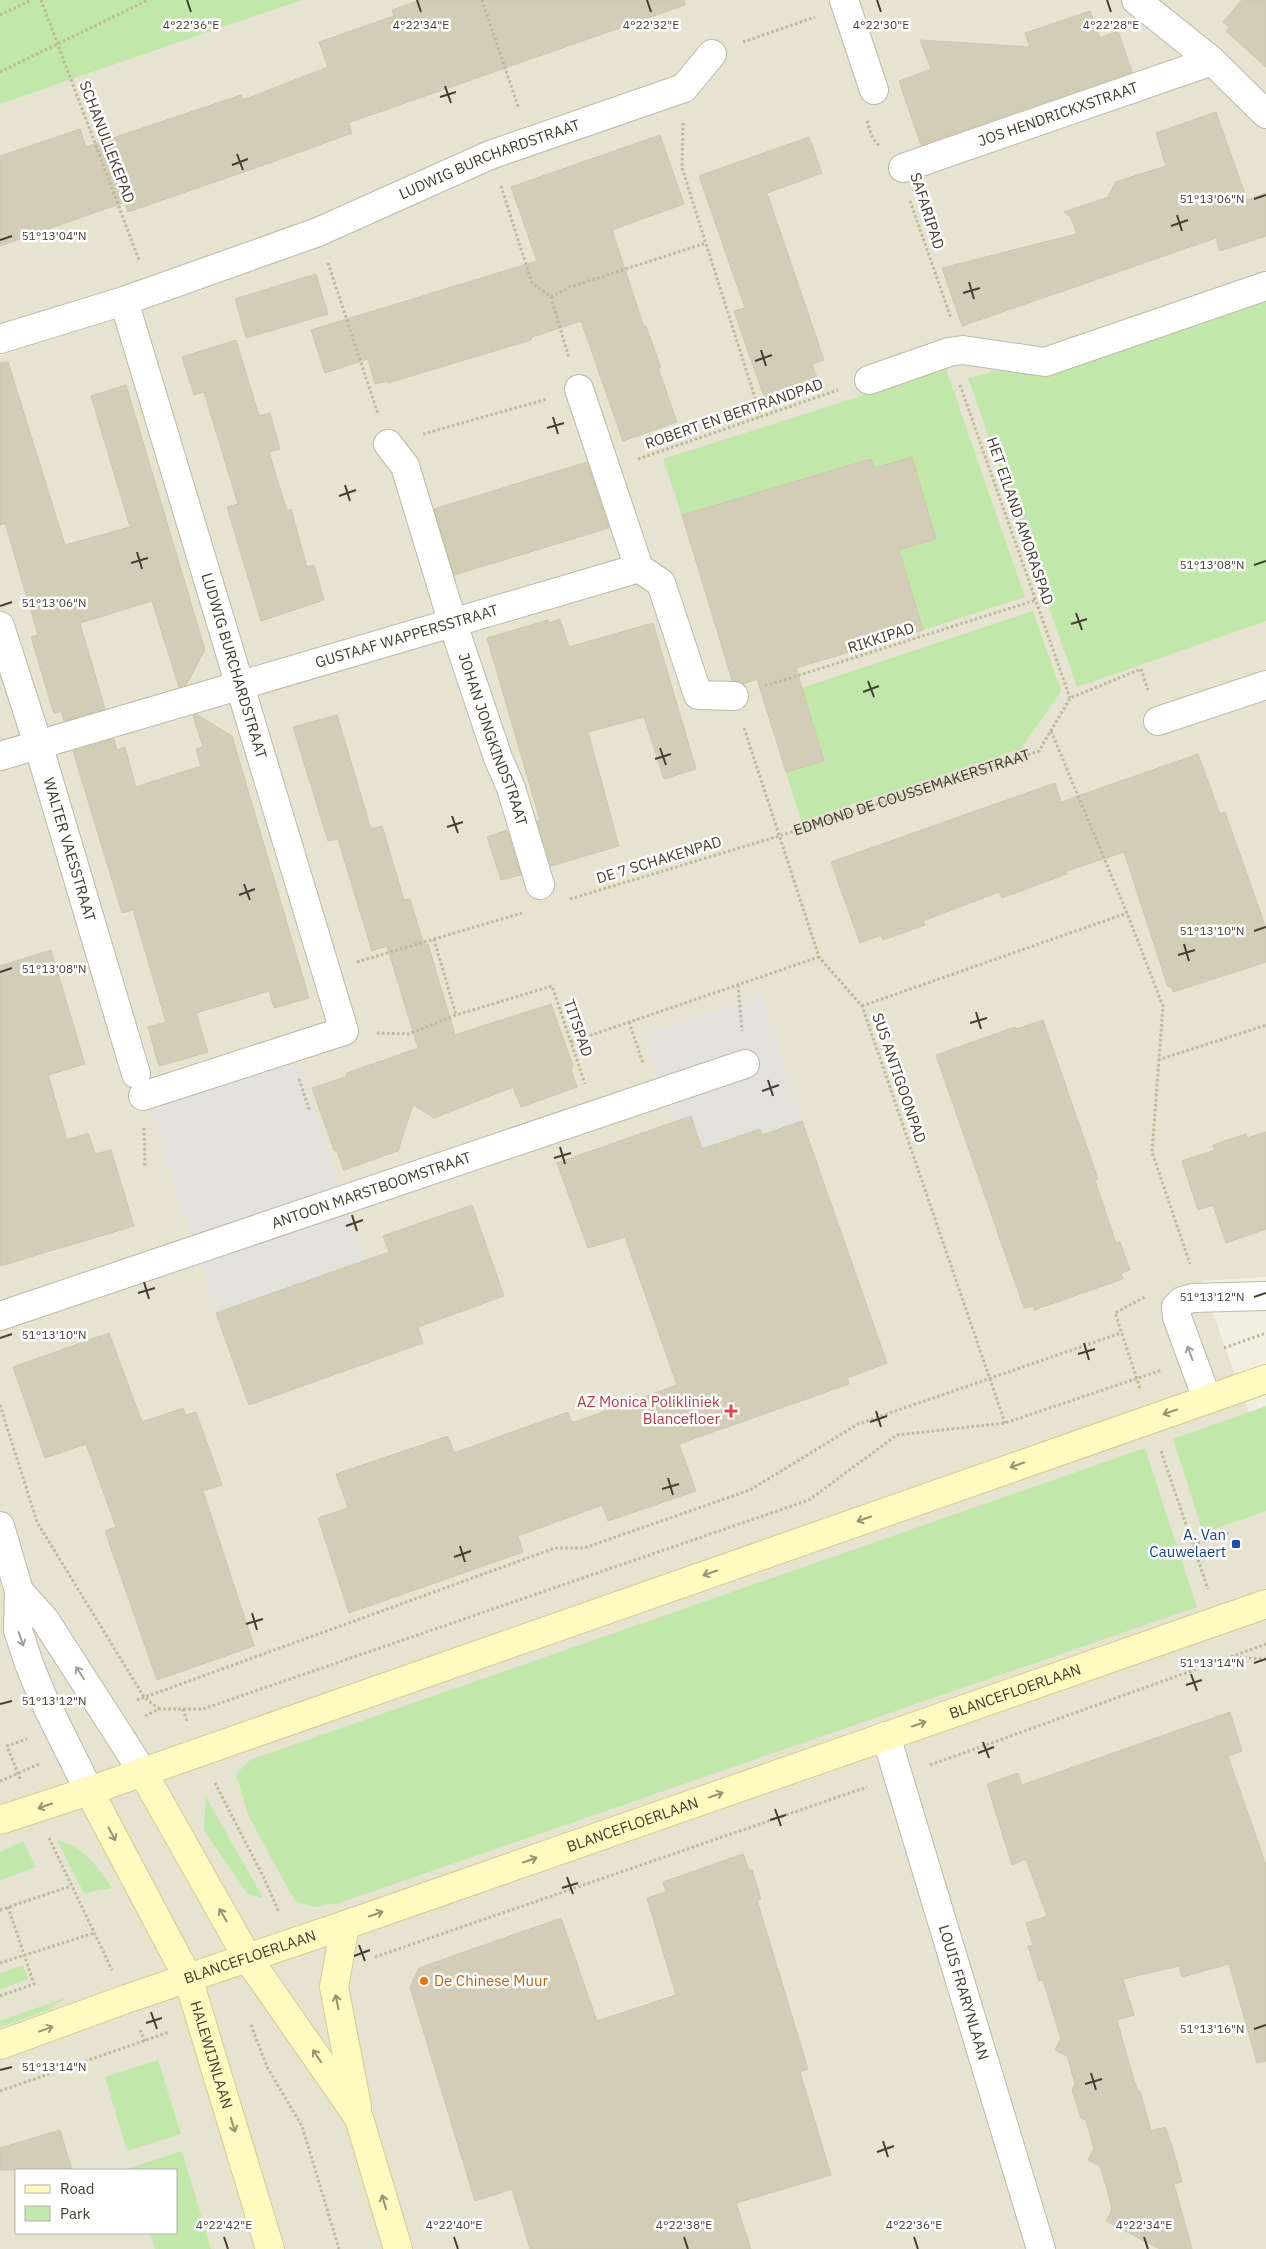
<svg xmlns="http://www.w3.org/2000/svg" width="1266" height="2249" font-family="'IBM Plex Sans',sans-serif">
  <rect width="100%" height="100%" fill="#f2f0e3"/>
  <path fill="#e6e3d1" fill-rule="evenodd" d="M302,0H1266V1277L1201,1281L1266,1459V2249H0V104ZM16,2170H176V2233H16Z"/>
  <path fill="#c2e7ab" d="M0,0H302L0,104Z
    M1266,295V621L1077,687L968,378L999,370L1041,373Z
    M946,369L1025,597L923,630L898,550L936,539L911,457L874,468L871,459L682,515L663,459Z
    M1033,611L1061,691L1021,749L801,821L786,772L823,761L802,688Z
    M1266,1406V1511L1203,1533L1173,1439Z
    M1145,1448L1197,1607L339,1903L314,1907L295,1901L249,1817L236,1774L250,1760Z
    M206,1797L263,1898L248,1894L204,1831Z
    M57,1840C84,1847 97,1866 112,1888L84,1893Z
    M23,1841L36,1867L0,1880V1852Z
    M23,1965L28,1979L0,1989V1973Z
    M68,1997L48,2010L0,2027V2021Z
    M158,2060L181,2134L127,2151L105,2077Z
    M182,2151L211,2249H155L150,2233H176V2170H130V2168Z"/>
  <path fill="#e2e1dc" d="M762,994L802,1122L762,1136L759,1129L703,1150L691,1117L673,1123L643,1034Z
    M298,1059L364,1261L217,1312L150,1110Z"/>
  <path fill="#d3cdb8" stroke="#cec6ac" d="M421,0H684L685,5L348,123L352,133L278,160L128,212L125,202L0,246V156L80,129L86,147L241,95L243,100L328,67L319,42L394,16L392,10Z
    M1242,0H1266V67L1226,31L1229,27L1223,22Z
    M1090,11L1100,38L1118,31L1132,72L921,145L899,81L931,69L920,40L1030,47L1025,33Z
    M1216,112L1247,200L1266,193V236L1220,251L1216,238L962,326L942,268L1077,234L1070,216L1064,212L1108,197L1115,182L1166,166L1156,133Z
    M660,135L684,204L612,230L644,327L646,326L661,368H658L677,422L623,441L581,321L532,337L531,340L388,383V381L375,384L368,359L325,373L311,330L537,261L511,187Z
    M809,137L822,173L767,193L824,360L812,364L821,389L768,408L734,311L745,308L699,176Z
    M316,274L328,314L246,338L235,299Z
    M236,340L259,416L270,413L280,449L269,452L287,511L291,509L307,567L314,565L324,600L261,621L227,507L238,504L204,392L194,395L182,357Z
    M8,362L65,545L130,527L91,396L126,385L205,650L186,685L179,687L152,601L80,623L105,709L64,721L61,711L54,714L31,637L38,635L5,523L0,525V363Z
    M912,457L936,539L899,550L923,630L796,668L824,761L786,772L757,679L743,684L732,680L682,515L871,459L874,468Z
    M587,462L609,528L454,575L434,509Z
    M560,619L569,647L653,623L696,769L664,779L644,717L588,732L619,846L551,866L537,821L540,820L487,638L548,620L549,623Z
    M196,714L232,736L309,998L274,1008L269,991L196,1013L208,1052L159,1066L148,1027L166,1022L133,910L122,913L73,751L114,739L117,750L125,747L136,787L201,766L196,749L203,747L193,716Z
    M337,715L371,829L382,826L404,900L410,899L424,945L428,944L455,1035L551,1004L573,1066L571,1070L577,1087L521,1107L513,1087L434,1118L413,1105L398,1151L344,1170L337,1152L334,1150L312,1088L346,1077L347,1073L418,1048L387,946L372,951L338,839L328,841L293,727Z
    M1198,754L1220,814L1225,812L1266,928V962L1173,992L1171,986L1168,987L1124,852L1066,871L1067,874L1002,898L999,892L923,921L925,925L883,940L881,935L860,943L831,862L1055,783L1061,802Z
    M507,830L521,875L501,880L487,837Z
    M51,950L85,1064L48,1075L67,1140L88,1133L95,1154L111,1150L134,1226L0,1266V966Z
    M1043,1020L1098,1179L1095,1180L1116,1243L1120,1242L1130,1270L1121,1273L1123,1279L1034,1310L1033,1306L1024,1308L936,1055L1015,1027L1016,1029Z
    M691,1116L702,1149L760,1129L762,1135L802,1121L887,1363L847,1378L849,1384L679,1444L696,1491L608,1521L602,1505L518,1536L523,1552L349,1613L318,1518L348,1508L336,1474L448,1436L454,1453L568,1412L571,1421L575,1422L677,1385L625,1237L588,1248L557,1163Z
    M1266,1132V1229L1226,1243L1213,1205L1198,1210L1182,1161L1215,1150L1213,1145L1246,1134L1247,1138Z
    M472,1205L504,1296L418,1327L423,1343L249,1405L216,1313L389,1252L383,1236Z
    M109,1333L142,1422L183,1408L186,1415L196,1412L222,1485L203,1491L254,1646L157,1680L105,1531L116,1527L86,1444L45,1458L13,1367Z
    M1230,1712L1242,1751L1228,1756L1266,1865V2061L1257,2063L1229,1964L1182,1977L1179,1966L1123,1979L1134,2015L1117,2020L1134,2080L1138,2091H1140L1151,2131L1165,2127L1172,2146L1182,2182L1174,2184L1192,2249H1160L1106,2221L1112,2210L1107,2189L1100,2166L1088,2160L1094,2149L1086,2120L1081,2118L1072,2090L1075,2084L1067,2056L1055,2050L1061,2039L1043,1980L1039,1981L1028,1946L1033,1945L1026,1923L1047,1916L1026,1859L1012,1865L987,1784L1018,1773L1022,1785Z
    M743,1854L749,1870H752L761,1899L757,1900L808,2069L800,2072L831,2175L736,2203L751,2249H530L512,2189L475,2201L410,1987L419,1968L561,1918L597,2021L676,1995L647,1898L666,1892L663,1882Z
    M60,2130L72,2170H0V2148Z"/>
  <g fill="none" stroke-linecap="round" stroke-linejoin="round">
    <g stroke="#bdb9a6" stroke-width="30">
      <g id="street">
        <path d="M844,0L874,90"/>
        <path d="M1136,0L1212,61L1266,114"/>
        <path id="s2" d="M903,168L1212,61"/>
        <path id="s3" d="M124,301L344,1031L143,1096"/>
        <path id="s4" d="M0,339L124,301L318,232L490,155L684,88L712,54"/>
        <path d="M869,380L949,352L963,350L1045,362L1266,286"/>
        <path d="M579,389L639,568"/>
        <path id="s5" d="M388,444L405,466L453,624L498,758L511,788L540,885"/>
        <path id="s6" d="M0,626L38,744L136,1074"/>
        <path d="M1158,721L1266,685"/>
        <path id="s7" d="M0,756L639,568L661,583L698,695L734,696"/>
        <path id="s8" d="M0,1316L745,1064"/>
        <path d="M1207,1399L1177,1317L1176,1307L1182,1301L1193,1298L1266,1296"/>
        <path d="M0,1526L19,1591L18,1630L29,1664L43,1698L89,1791"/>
        <path d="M19,1591L45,1620L142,1771"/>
        <path id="s9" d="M886,1736L1041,2249"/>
      </g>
    </g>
    <g stroke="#d3cc92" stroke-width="30">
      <g id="secondary">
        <path d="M142,1771L247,1957L359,2118L398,2249"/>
        <path id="s10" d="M89,1791L188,1978L270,2249"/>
        <path d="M0,1820L89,1791L1266,1379"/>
        <path d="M345,1925L334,1987L357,2107"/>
        <path id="s11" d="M0,2045L126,1999L345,1925L1266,1604"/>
      </g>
    </g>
    <g stroke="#bfb797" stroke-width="3" stroke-dasharray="2.5 2.5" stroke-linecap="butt">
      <path d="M41,0L139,260"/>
      <path d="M482,0L519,109"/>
      <path d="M0,15L31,0"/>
      <path d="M743,42L815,17"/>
      <path d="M0,72L148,0"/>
      <path d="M867,121L872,137L880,147"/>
      <path d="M683,123L682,168L761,417"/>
      <path d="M501,186L532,283L551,297L569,358"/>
      <path d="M910,201L951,318"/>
      <path d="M328,263L378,414"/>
      <path d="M551,297L570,287L706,243"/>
      <path d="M960,385L1070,698"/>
      <path d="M423,434L547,399"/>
      <path d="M638,459L838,390"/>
      <path d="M765,686L1036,600"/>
      <path d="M744,728L819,957L862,1006L1005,1423"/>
      <path d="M1051,731L1127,913L1163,1006L1152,1152L1190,1264"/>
      <path id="s1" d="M570,899L779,836L1039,751L1070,698L1141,669L1148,690"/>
      <path d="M434,939L456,1015"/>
      <path d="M357,962L522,913"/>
      <path d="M738,985L742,1031"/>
      <path d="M862,1006L1127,913"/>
      <path d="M629,1022L643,1063"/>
      <path d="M377,1033L409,1034L456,1015L552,986L585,1084"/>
      <path d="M571,1042L819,957"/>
      <path d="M1158,1060L1266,1025"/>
      <path d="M299,1079L310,1112"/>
      <path d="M144,1128L145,1168"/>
      <path d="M1224,1348L1266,1333"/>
      <path d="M1140,1388L1115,1313L1145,1297"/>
      <path d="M0,1405L37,1522L144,1697L159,1709"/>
      <path d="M1161,1451L1208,1589"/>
      <path d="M1193,1545L1231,1532"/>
      <path d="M1234,1657L1266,1659"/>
      <path d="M137,1700L555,1548H584L750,1490L858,1424L1121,1333"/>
      <path d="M183,1709L187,1721"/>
      <path d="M145,1716L159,1709H203L809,1500L897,1435L1005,1423L1162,1370"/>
      <path d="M930,1765L1266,1644"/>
      <path d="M20,1779L7,1746L27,1739"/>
      <path d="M0,1781L39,1764"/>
      <path d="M215,1783L264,1878L279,1912"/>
      <path d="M49,1838L112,1970"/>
      <path d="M0,1910L71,1886"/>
      <path d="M375,1957L867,1787"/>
      <path d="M0,1963L94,1933"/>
      <path d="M0,1996L34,1984L8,1907"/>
      <path d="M251,2025L267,2067L302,2126L339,2249"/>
      <path d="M140,2030L145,2041"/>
      <path d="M0,2091L169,2032"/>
    </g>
    <use href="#street" stroke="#fff" stroke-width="28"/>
    <use href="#secondary" stroke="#fffac0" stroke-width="28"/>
  </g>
  <defs><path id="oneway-shaft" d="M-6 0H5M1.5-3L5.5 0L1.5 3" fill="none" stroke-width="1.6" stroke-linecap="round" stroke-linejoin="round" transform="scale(1.25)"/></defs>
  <g stroke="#a2a099">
    <use href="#oneway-shaft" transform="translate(1190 1353) rotate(-110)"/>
    <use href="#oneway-shaft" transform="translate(21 1639) rotate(71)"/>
    <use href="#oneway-shaft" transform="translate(80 1673) rotate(-123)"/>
  </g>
  <g stroke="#989472">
    <use href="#oneway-shaft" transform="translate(1170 1412) rotate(161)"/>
    <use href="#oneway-shaft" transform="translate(1017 1465) rotate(161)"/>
    <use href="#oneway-shaft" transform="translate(864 1519) rotate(161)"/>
    <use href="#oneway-shaft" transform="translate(710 1573) rotate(161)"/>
    <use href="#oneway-shaft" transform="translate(919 1724) rotate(-19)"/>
    <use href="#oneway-shaft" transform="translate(716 1795) rotate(-19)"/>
    <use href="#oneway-shaft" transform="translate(45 1806) rotate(161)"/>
    <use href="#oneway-shaft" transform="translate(112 1834) rotate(62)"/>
    <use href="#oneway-shaft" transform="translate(530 1860) rotate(-19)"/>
    <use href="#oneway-shaft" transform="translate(376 1914) rotate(-19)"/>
    <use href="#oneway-shaft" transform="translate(223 1915) rotate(-120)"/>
    <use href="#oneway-shaft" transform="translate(337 2002) rotate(-101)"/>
    <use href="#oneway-shaft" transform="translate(46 2029) rotate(-20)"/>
    <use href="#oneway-shaft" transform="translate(317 2056) rotate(-124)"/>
    <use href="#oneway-shaft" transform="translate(233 2125) rotate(73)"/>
    <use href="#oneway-shaft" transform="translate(384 2202) rotate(-107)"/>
  </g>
  <path fill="none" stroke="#444033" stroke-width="2" d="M187,0L191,12M417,0L421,12M647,0L651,12M877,0L881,12M1107,0L1111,12M445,86L451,103M440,97L456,92M237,154L243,170M232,165L248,159M1254,199L1266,195M1177,215L1182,231M1171,226L1188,220M0,240L12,236M969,282L974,299M963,293L980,288M761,350L766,366M755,361L772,355M553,417L558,434M547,428L564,423M345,485L350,501M339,496L356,490M137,552L142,569M131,563L148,558M1254,565L1266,561M0,606L12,602M1076,613L1082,630M1071,624L1087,619M868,681L874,697M863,692L879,686M660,748L666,765M655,759L671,754M452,816L458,833M447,827L463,822M244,884L250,900M239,895L255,889M1254,931L1266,927M1184,944L1189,961M1178,955L1195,950M0,972L12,968M976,1012L981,1029M970,1023L987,1018M768,1080L773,1096M762,1091L779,1085M560,1147L565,1164M554,1158L571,1153M352,1215L357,1231M346,1226L363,1220M144,1282L149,1299M138,1293L155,1288M1254,1297L1266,1293M0,1338L12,1334M1084,1343L1089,1360M1078,1354L1095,1349M876,1411L881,1427M870,1422L887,1416M668,1478L673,1495M662,1489L679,1484M460,1546L465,1562M454,1557L471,1551M252,1613L257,1630M246,1624L263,1619M1254,1663L1266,1659M1191,1674L1197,1691M1186,1685L1202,1680M0,1704L12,1701M983,1742L989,1758M978,1753L994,1747M775,1809L781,1826M770,1820L786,1815M567,1877L573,1894M562,1888L578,1883M359,1945L365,1961M354,1956L370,1950M151,2012L157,2029M146,2023L162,2018M1254,2029L1266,2025M0,2070L12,2067M1091,2073L1096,2090M1085,2084L1102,2079M883,2141L888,2157M877,2152L894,2146M224,2237L228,2249M454,2237L458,2249M684,2237L688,2249M914,2237L918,2249M1144,2237L1148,2249"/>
  <path fill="#e0444e" stroke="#fff" stroke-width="2" d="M728.5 1403.5h5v5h5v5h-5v5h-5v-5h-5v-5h5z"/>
  <rect fill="#1a4fb4" stroke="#fff" stroke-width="2" x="1231" y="1539" width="10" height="10" rx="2.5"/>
  <circle fill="#e8710a" stroke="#fff" stroke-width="2" cx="424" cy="1981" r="5"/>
  <g text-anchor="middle" stroke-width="5" stroke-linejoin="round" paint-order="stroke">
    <g font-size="15" fill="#444033" stroke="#fff">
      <text dy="5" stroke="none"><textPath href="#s2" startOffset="164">JOS HENDRICKXSTRAAT</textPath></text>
      <text transform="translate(107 142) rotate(69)" y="5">SCHANULLEKEPAD</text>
      <text dy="5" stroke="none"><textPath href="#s4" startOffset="522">LUDWIG BURCHARDSTRAAT</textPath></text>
      <text transform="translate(927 211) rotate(72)" y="5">SAFARIPAD</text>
      <text transform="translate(734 414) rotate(-19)" y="5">ROBERT EN BERTRANDPAD</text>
      <text transform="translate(1020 521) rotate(71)" y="5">HET EILAND AMORASPAD</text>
      <text dy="5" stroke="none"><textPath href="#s7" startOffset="424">GUSTAAF WAPPERSSTRAAT</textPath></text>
      <text transform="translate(881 638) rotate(-18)" y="5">RIKKIPAD</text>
      <text dy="5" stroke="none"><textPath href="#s3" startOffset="381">LUDWIG BURCHARDSTRAAT</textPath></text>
      <text dy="5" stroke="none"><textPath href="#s5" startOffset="315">JOHAN JONGKINDSTRAAT</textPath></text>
      <text dy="5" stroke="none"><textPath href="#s1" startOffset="358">EDMOND DE COUSSEMAKERSTRAAT</textPath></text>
      <text dy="5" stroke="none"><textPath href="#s6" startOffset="234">WALTER VAESSTRAAT</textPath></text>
      <text transform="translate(659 860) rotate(-17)" y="5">DE 7 SCHAKENPAD</text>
      <text transform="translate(578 1028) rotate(71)" y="5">TITSPAD</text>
      <text transform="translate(899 1078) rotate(71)" y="5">SUS ANTIGOONPAD</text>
      <text dy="5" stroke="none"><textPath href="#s8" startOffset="392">ANTOON MARSTBOOMSTRAAT</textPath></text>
      <text dy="5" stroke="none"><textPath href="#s11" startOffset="1075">BLANCEFLOERLAAN</textPath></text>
      <text dy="5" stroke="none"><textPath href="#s11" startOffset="670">BLANCEFLOERLAAN</textPath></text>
      <text dy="5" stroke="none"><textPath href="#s11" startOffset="265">BLANCEFLOERLAAN</textPath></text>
      <text dy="5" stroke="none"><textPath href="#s9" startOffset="268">LOUIS FRARYNLAAN</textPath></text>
      <text dy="5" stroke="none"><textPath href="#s10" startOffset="292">HALEWIJNLAAN</textPath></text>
    </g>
    <g font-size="15" fill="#be3a42" stroke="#fff" text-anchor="end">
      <text x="720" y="1407">AZ Monica Polikliniek<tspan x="720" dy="17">Blancefloer</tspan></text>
    </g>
    <g font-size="15" fill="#164399" stroke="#fff" text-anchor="end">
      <text x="1226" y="1540">A. Van<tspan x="1226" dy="17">Cauwelaert</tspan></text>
    </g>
    <g font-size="15" fill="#c56008" stroke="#fff" text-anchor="start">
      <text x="434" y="1986">De Chinese Muur</text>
    </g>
  </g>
  <g font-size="12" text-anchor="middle" fill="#444033" stroke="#fff" stroke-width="5" stroke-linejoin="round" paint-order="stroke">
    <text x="191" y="29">4°22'36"E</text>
    <text x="421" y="29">4°22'34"E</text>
    <text x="651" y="29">4°22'32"E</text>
    <text x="881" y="29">4°22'30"E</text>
    <text x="1111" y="29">4°22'28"E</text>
    <text x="1212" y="203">51°13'06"N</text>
    <text x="54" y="240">51°13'04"N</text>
    <text x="1212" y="569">51°13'08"N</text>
    <text x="54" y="607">51°13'06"N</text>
    <text x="1212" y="935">51°13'10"N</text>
    <text x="54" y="973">51°13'08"N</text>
    <text x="1212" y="1301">51°13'12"N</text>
    <text x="54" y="1339">51°13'10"N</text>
    <text x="1212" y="1667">51°13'14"N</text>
    <text x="54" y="1705">51°13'12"N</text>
    <text x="1212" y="2033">51°13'16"N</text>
    <text x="54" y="2071">51°13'14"N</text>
    <text x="224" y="2229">4°22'42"E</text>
    <text x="454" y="2229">4°22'40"E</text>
    <text x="684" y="2229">4°22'38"E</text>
    <text x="914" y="2229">4°22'36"E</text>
    <text x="1144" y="2229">4°22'34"E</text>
  </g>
  <rect x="15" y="2169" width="162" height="65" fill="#ffffff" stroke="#b4b3ad"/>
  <rect x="25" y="2185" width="25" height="8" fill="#fffac0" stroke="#b4b3ad"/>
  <text x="60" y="2194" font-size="15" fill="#444033">Road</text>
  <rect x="25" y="2206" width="25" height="15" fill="#c2e7ab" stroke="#b4b3ad"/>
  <text x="60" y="2219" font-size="15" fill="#444033">Park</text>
</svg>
